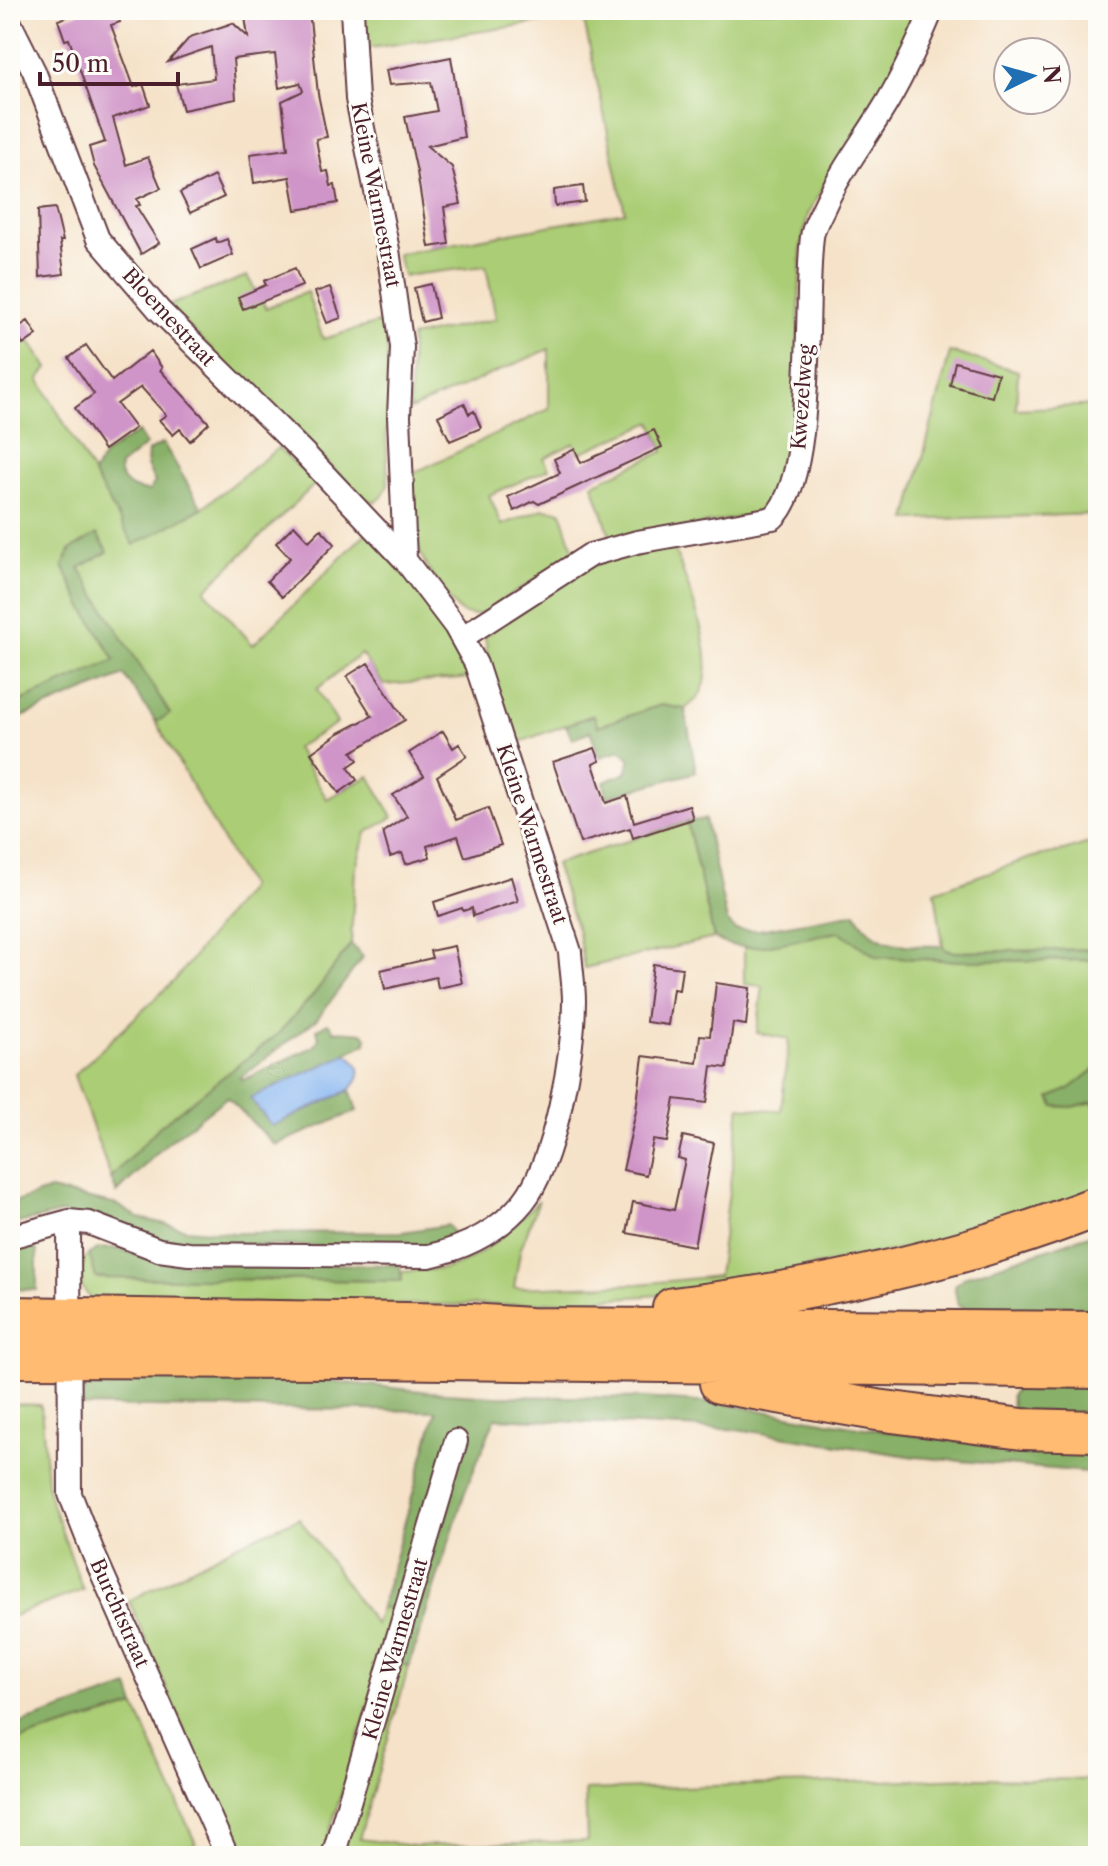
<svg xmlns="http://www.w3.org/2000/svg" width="1108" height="1866" font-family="'Libre Caslon Text',serif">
  <rect width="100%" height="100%" fill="#fdfcf7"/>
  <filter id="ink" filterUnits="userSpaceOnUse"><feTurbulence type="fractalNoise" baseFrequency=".0125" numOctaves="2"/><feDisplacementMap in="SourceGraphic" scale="16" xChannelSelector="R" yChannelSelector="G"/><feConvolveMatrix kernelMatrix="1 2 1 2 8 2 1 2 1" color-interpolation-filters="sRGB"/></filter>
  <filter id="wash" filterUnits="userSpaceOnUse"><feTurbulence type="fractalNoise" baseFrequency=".006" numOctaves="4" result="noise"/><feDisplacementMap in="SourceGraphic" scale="32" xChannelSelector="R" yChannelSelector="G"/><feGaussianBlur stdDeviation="1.8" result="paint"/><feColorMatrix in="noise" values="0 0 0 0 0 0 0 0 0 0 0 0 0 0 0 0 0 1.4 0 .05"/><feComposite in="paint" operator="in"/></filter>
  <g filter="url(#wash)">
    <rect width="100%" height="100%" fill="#f5e2c8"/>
    <path fill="#abcd76" stroke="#7a7650" stroke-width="2" d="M361,10H922L876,107L836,163L808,214L801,247L796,406L789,465L778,497L764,513L612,541L593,484L664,451L652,422L580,453L574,443L544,458L549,469L489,495L502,525L543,509L561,511L575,555L480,614C462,618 456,609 446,596C411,551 413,528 411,474L549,409V349L410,410L411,337L496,319L486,266L403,276L397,254L625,212L583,16L363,49Z
      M247,276L266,308L307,292L323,339L385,321L390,398L386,435L388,485L382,497L376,502L365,500L167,306Z
      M10,332L14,339L25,334L48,368L39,379L134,545L202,508L278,448L316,483L205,590L253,645L367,532C408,576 445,623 471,678L384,685L361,654L317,689L337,723L296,748L327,799L369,776L393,817L366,833L355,870L351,944L314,994L278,1034L160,1126L111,1178L74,1075L174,981L249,887L156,722L169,713L79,568L63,566L83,607L116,660L10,706Z
      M950,352L1018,371L1016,409L1098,405V514L907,520Z
      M672,542C684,577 723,664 699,696C696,701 689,705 685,709L661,705L598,726L593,715L517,743L488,660L485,636L577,572L611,558Z
      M687,822L714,938L584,968L578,932L555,864Z
      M1098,840V949L956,952L946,950L943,946L935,891L1033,857L1064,851Z
      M840,932L877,957L962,961L1098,960V1067L1071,1088L1054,1106L1072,1107L1093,1102L1098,1115V1188L968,1237L661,1295L506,1305L95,1302C78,1287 70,1272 89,1254L97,1278L402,1281V1272C416,1270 432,1271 447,1268C481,1261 515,1224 539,1200L520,1251L514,1288L639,1284L718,1276L740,1107L781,1111L789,1039L757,1033L763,986L744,984V947Z
      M10,1404L41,1405L48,1493L83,1590L10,1617Z
      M299,1518L375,1624L381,1607L398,1611L322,1856H238L129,1601L236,1545Z
      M398,1663L409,1666L359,1839L414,1846L587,1841L585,1790L977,1778L1098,1780V1856H341Z
      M135,1706L196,1844L159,1856H10V1743Z"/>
    <path fill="#88b067" stroke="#696849" stroke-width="2" d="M138,432L146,445L120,466C117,484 134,490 149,491L155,482L147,466L148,451L163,443L202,508L134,545L93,474L105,454Z
      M97,534L108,552L79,568L170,714L156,722L124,675L10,722V706L115,660L83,607L63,566L70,550Z
      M661,705L685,709L696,772L607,797L604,782L626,773L631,759L620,750L600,757L590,731L572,739L566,725L594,715L598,726Z
      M705,819L727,921L735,930H759L856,913C875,950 907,945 943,946L946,950L956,952L1098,949V960L962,961L877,957L840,932C802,935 747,960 714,938L687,822Z
      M351,944L363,957L317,1019L240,1078L243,1080L315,1046L319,1038L317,1029L328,1023L334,1031L364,1033L367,1038L366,1043L338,1058L272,1126L350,1090L357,1111L275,1145L227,1097L167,1143L117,1193L111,1178L160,1126L278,1034L314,994Z
      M1098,1067V1115L1093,1102L1072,1107L1054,1106L1050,1098L1071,1088Z
      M50,1190L117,1205L139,1218L187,1229L234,1233L402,1232L448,1225L457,1239L434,1248L171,1244L61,1213L10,1225V1204Z
      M1098,1232V1319L982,1315L958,1305L954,1285L967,1276Z
      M27,1245L37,1250V1290L10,1289V1251Z
      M113,1248L172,1263L400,1265L402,1281L96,1278L89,1254L98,1249Z
      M106,1373L330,1381L430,1392L494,1396L644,1398L724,1404L858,1427L1010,1448L1098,1452V1473L915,1457L743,1430L495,1418L465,1492L409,1666L398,1663L410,1614L381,1607L436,1411L76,1406L92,1377Z
      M1020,1383L1098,1386V1416L1012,1409L1011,1396Z
      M129,1687L135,1706L10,1743V1727Z"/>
    <path fill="#86b5f1" stroke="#686a8e" stroke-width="2" d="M347,1054C363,1064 363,1076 350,1090L272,1126L250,1098Z"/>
    <g id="blocks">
      <path fill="#d095c8" d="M86,10H116L120,22L111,25L134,87L143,84L150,105L113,118L126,165L148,157L161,188L137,199L140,205L136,206L159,243L141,254L94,166L89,147L105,142L69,39L65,40L58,20Z
        M244,10H309L318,94L327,137L316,139L322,172L328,171L331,186L335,185L338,203L296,210L290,177L254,183L250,154L288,149L282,101L303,91L300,83L279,88L275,54L233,59L236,99L183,110L176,84L214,79L211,47L168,62L190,37L233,23L248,37Z
        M451,57L464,137L427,146L452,167L461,204L444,207L449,244L429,247L417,172L405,117L437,111L431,82L389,85L386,70Z
        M214,176L224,197L190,213L180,193Z
        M583,186L585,202L555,206L554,190Z
        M55,208L63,241H60L64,274L40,277L38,210Z
        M216,238L217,243L227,239L233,255L201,269L192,249Z
        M295,268L302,286L243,309L238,297L266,285L264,281Z
        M431,284L438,318L422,322L414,288Z
        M330,287L341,318L327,323L315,292Z
        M28,321L37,335L23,345L14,330Z
        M86,345L112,381L150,351L162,368L160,370L209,423L190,441L180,429L173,435L159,420L166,415L141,387L117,404L135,428L104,450L75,408L94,394L69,358Z
        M955,362L998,374L992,397L950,385Z
        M464,403L469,414L474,411L481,428L450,441L438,416Z
        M654,430L662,447L539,504L534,501L514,511L508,497L560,473L554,459L575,449L581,463Z
        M294,525L309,541L321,529L335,544L282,597L267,581L290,558L276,543Z
        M368,663L405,720L352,752L358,760L348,767L357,780L339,793L311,753L339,733L372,716L347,676Z
        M443,731L453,748L459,744L467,756L437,776L456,820L488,808L501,845L465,857L458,836L427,846L430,857L406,864L402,853L390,857L383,832L407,816L393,795L424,776L409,753Z
        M595,748L600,761L593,764L606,803L627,796L634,822L689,805L693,819L633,838L630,828L580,843L553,762Z
        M511,877L518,901L473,916L472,908L463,911L462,908L438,916L434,902Z
        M454,946L462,983L438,988L436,977L385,989L381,970L432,958L430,951Z
        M653,964L682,968L679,990L673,989L668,1025L646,1022Z
        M716,983L750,988L746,1025L733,1023L727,1068L712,1066L707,1103L675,1099L667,1142L653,1140L646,1175L623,1170L636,1111L643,1056L697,1063L700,1035L710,1036Z
        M683,1136L714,1143L694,1246L627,1233L633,1202L674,1210L685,1160L678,1158Z"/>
    </g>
  </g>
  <g filter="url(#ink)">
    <use href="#blocks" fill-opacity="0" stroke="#643c43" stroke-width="2"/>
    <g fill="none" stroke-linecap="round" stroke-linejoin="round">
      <g stroke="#643c43" stroke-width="26">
        <path id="street" d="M10,23L34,71L98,239L159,310L303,452L405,560
          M463,637L590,555L637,542L773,518C817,478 804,300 812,237C813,227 819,218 823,209C839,174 860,146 880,114C901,81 917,46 932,10
          M69,1221L89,1223L159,1250L189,1254L429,1256C464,1248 499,1231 523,1202C555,1163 574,1051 574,1001C574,985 571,968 570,952L476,664L455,626L405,560L399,416L402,347L388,250L357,99L352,10
          M10,1237L69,1221L70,1494L94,1555L227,1856
          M333,1856L456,1441"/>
      </g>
      <g stroke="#643c43" stroke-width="44">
        <path id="highway" d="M673,1308C818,1290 963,1260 1098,1206
          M10,1317L470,1324L530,1328L1098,1332
          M10,1357L369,1358L1098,1368
          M720,1383L877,1410L1022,1429L1098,1431"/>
      </g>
      <use href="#street" stroke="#fff" stroke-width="22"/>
      <use href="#highway" stroke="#ffbb71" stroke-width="40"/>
    </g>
  </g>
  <g text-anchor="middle" stroke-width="6" stroke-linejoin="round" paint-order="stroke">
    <g font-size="20" fill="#4a1f2b" stroke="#fdfcf7">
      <text transform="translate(376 195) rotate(79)" y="7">Kleine Warmestraat</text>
      <text transform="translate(169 317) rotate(47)" y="7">Bloemestraat</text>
      <text transform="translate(802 397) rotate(-86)" y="7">Kwezelweg</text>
      <text transform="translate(532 834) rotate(72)" y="7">Kleine Warmestraat</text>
      <text transform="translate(120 1613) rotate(66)" y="7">Burchtstraat</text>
      <text transform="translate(395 1649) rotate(-74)" y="7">Kleine Warmestraat</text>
    </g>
  </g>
  <rect width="1108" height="1866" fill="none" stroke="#fdfcf7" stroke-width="40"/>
  <g transform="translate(1032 76) rotate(85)"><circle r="38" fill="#fdfcf7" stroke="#b5a4a5" stroke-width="2"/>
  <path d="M0-6L14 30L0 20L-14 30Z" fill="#1f6fb2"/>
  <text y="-12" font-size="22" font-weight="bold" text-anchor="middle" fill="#4a1f2b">N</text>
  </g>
  <path d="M40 72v12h138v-12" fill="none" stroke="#4a1f2b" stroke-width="4"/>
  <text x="52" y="72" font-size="24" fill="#4a1f2b" stroke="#fdfcf7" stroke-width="6" paint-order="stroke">50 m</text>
</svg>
